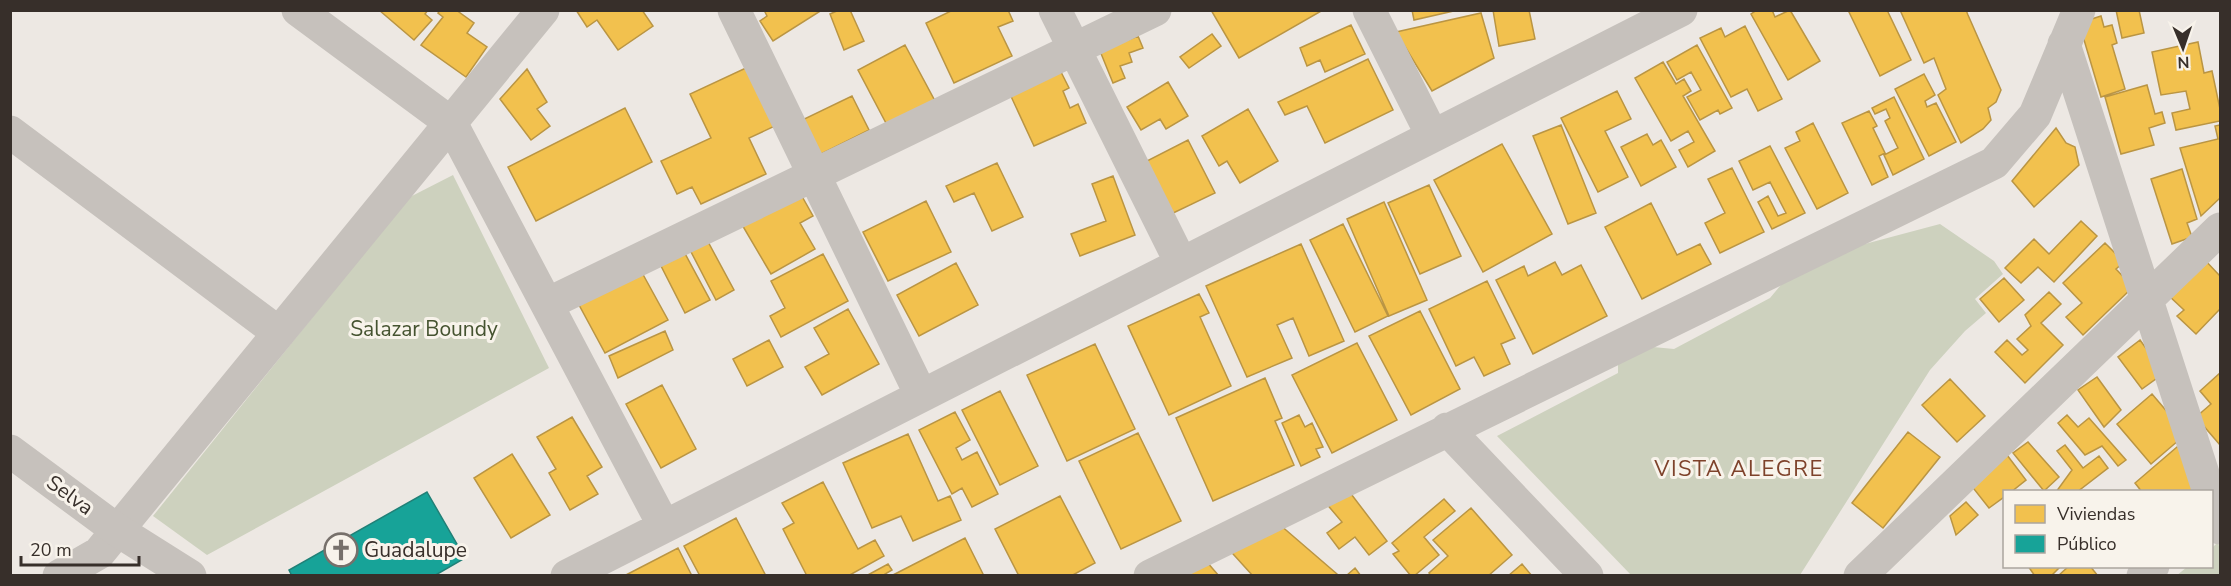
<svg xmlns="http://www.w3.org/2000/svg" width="2231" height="586" font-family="'Nunito Sans',sans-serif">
  <rect width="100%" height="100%" fill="#ede8e3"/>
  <path fill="#cdd1be" d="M453,175L549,368L207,555L153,516L408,198Z
    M1940,224L1994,261L2003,274L1975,299L1986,313L1965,331L1930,370L1800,575H1631L1497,436L1618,373V358L1653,347L1674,349L1770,298L1790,274L1816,257Z
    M2218,542L2220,550V575L2176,576L2187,567L2212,566V548Z"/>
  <path fill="#f2c14e" stroke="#ba9543" stroke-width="1.5" d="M379,10H428L425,14L432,20L414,40Z
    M440,10H456L474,23L467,33L487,47L466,77L421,45L443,17L438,13Z
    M576,10H642L653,26L618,50L597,20L587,27Z
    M764,10H822L773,41L760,21L767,16Z
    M839,10H850L864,41L844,50L830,14Z
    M953,10H1008L1013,21L998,27L1012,56L954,83L926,23Z
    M1211,10H1323L1239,58Z
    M1412,10H1458L1414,20Z
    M1493,10H1529L1535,39L1499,46Z
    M1757,10H1772L1775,17L1790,10L1820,61L1788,80L1751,14Z
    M1848,10H1887L1911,60L1880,76Z
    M1900,10H1966L1968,15L2001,90L1996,102L1988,108L1991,120L1983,129L1961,143L1938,95L1946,89L1934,58L1924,63Z
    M2116,10H2139L2144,33L2122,38Z
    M1481,13L1494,58L1432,91L1396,32Z
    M2101,16L2104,27L2112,25L2117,43L2112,45L2125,89L2101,97L2079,23Z
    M1351,25L1365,54L1325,72L1320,60L1307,66L1300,48Z
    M1745,26L1782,99L1758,111L1747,89L1731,97L1700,38L1721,28L1725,37Z
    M1212,34L1221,46L1189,68L1180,57Z
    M1138,36L1143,48L1129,53L1132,62L1120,66L1125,78L1113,83L1100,51Z
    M2198,42L2204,73L2212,71L2220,109V121L2176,130L2172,113L2190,109L2186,91L2161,95L2152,52Z
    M905,45L935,101L887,125L858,70Z
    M1697,45L1732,108L1720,114L1718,110L1700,120L1687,97L1701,90L1691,72L1677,80L1667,62Z
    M1368,59L1393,110L1325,143L1307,106L1285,115L1278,102Z
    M1663,62L1676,84L1684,79L1691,91L1683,96L1715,151L1688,167L1679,150L1694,142L1688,131L1671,141L1635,78Z
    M748,67L775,126L749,138L766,174L701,204L692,187L677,194L661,161L711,138L690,94Z
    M527,69L547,102L537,109L550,126L531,140L500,99Z
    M1060,70L1069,88L1063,91L1070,108L1078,104L1086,123L1034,146L1009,92Z
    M1924,74L1935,95L1925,101L1927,107L1936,103L1956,142L1929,156L1895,89Z
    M1168,82L1188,116L1166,129L1160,119L1141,130L1127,107Z
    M2147,85L2155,114L2162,112L2165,123L2149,128L2154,145L2121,154L2105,97Z
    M1617,91L1631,119L1605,131L1628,177L1598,192L1561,118Z
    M852,96L869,130L815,157L798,122Z
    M1894,97L1924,159L1893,175L1884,155L1898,148L1885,121L1890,118L1886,109L1875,114L1872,108Z
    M625,108L652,162L536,221L508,167Z
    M1248,109L1278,161L1240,183L1227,161L1219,166L1202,136Z
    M1869,111L1877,126L1873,128L1885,153L1879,156L1888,177L1872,185L1842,123Z
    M1813,123L1848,193L1817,209L1785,148L1800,141L1796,132Z
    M1561,125L1596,213L1568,224L1533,136Z
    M2220,125V198L2201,216L2180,148L2218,139L2215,126Z
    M2056,128L2066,143L2075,147L2079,165L2034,207L2012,181Z
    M1647,134L1653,145L1661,140L1676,167L1641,186L1621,147Z
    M1188,140L1215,193L1167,216L1141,164Z
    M1502,144L1552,234L1483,272L1434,180Z
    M1770,146L1805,213L1772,229L1758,202L1768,196L1778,216L1786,213L1770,182L1753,190L1739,161Z
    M997,163L1023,217L992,231L974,193L954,202L946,186Z
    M1732,168L1764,232L1720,253L1705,223L1725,213L1708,179Z
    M2182,169L2197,219L2187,223L2192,237L2172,244L2151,179Z
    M1113,176L1135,235L1080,256L1071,234L1106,221L1092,184Z
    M1429,185L1461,256L1420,274L1388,203Z
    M799,191L813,216L800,223L815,249L771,274L741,223Z
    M926,201L951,252L888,281L863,232Z
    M1384,202L1427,300L1389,316L1347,219Z
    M1651,203L1677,255L1700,244L1711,264L1642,299L1605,227Z
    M2081,221L2097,236L2054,282L2038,267L2021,283L2005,268L2034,239L2049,254Z
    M1343,224L1388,316L1355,332L1310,240Z
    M706,238L734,290L716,300L689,248Z
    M2105,243L2124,262L2116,269L2133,287L2083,335L2066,317L2082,303L2063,283Z
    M1301,244L1344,341L1309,356L1293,318L1277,325L1292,358L1247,377L1206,286Z
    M682,248L710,300L685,313L658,260Z
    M823,254L848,301L781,337L770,316L785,308L771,281Z
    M2203,258L2220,276V309L2196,334L2177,316L2184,310L2168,295Z
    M1555,262L1562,275L1581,265L1607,316L1533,354L1496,280L1524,266L1528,276Z
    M956,263L978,305L919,336L897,295Z
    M640,269L668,320L605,353L578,303Z
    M2004,278L2024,300L1999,322L1980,299Z
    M1487,281L1515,338L1501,344L1510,364L1484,376L1474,357L1456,366L1429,309Z
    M2049,292L2061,304L2041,323L2063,345L2025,383L1995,352L2007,340L2022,355L2028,350L2017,339L2031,326L2025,315Z
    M1199,294L1209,313L1200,317L1231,386L1169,415L1128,326Z
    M848,309L879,364L822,395L805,367L829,354L814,328Z
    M1420,311L1460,389L1411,415L1369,336Z
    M665,331L673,350L618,378L609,356Z
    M769,340L783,367L747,386L733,359Z
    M2140,340L2164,373L2142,389L2118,357Z
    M1357,343L1397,420L1332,453L1292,375Z
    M1095,344L1135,429L1067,461L1027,375Z
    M2220,373V445L2196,417L2211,404L2200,391Z
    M2097,377L2121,410L2104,427L2078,390Z
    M1265,378L1282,418L1275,421L1294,465L1213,501L1176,418Z
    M1950,379L1985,416L1957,442L1922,405Z
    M662,385L696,449L661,468L626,404Z
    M1000,391L1038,466L1000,485L962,410Z
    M2152,394L2186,434L2151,464L2117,424Z
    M955,412L970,440L956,448L962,460L977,452L998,494L972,507L962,488L952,494L919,430Z
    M1299,415L1305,427L1312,423L1323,447L1316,449L1320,457L1301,466L1282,423Z
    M2067,415L2078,427L2089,418L2126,460L2118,466L2102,446L2085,455L2058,423Z
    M572,417L602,467L587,476L598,494L570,510L549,473L556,469L537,437Z
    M1908,432L1940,457L1883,528L1852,503Z
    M1138,433L1181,521L1121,549L1079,461Z
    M908,434L938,501L950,496L961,520L913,541L901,516L872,528L843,463Z
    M2184,441L2201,492H2142L2135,483Z
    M2028,442L2059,477L2044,491L2013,453Z
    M2065,445L2083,468L2099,456L2108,468L2077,492H2056L2072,470L2057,451Z
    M512,454L550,515L511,538L474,478Z
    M2007,455L2026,480L2011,492H2004V497L1989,508L1970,484Z
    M823,482L858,549L875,540L884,556L848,576H807L783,529L794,523L782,503Z
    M1345,486L1387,541L1369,555L1355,537L1339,549L1327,533L1342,522L1325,502Z
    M1060,496L1095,563L1071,576H1019L995,529Z
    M1444,499L1455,511L1424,537L1439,555L1414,576H1411L1393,554L1399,551L1392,543Z
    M1966,502L1978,515L1956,535L1950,516Z
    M1471,508L1512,555L1488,576H1431L1429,573L1448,556L1433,540Z
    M736,518L766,576H700L684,546Z
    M1272,518L1337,574L1335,576H1253L1224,544Z
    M965,538L984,576H891Z
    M678,548L692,576H624Z
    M1200,554L1219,576H1160Z
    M888,564L892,570L885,574L886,576H866Z
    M1522,564L1532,576H1508Z
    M2028,566H2061L2051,576H2035Z
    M2069,566H2090L2098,576H2058Z
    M1355,568L1361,576H1346Z"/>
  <path fill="#17a398" stroke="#218077" stroke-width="1.5" d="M427,492L465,558L434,576H292L289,570Z"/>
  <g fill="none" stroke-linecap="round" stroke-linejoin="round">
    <path stroke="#c6c1bc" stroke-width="33" d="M298,10L451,123L664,526
      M734,10L921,395
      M1055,10L1181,263
      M1369,10L1432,135
      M2064,44L2209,492
      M10,132L279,333
      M547,304L1155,10
      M1447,429L1587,576
      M2212,500L2220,528
      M59,576L99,553L543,10
      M567,576L1681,10
      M1150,576L1994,163L2035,115L2079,10
      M1860,576L2220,229
      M2143,576L2153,566"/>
    <path stroke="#c6c1bc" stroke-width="33" d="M10,451L117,530L190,576"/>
  </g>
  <defs>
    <g id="church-ring" transform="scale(1.725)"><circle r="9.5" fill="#f8f3eb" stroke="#77706b" stroke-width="1.5"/><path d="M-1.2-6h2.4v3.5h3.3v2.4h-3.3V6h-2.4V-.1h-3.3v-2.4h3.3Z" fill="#77706b"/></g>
  </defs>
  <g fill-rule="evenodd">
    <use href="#church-ring" x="341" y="550"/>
  </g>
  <g text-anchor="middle" stroke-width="6" stroke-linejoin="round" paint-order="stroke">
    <g font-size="21" fill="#455330" stroke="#f8f3eb">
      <text x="424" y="336">Salazar Boundy</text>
    </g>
    <g font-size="21" fill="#372f2a" stroke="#f8f3eb">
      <text transform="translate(70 495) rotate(36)" y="7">Selva</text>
    </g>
    <g font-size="21" fill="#372f2a" stroke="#f8f3eb" text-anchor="start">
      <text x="364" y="557">Guadalupe</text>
    </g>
    <g font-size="22" letter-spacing="1.5" fill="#7e422b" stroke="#f8f3eb">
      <text x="1739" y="476">VISTA ALEGRE</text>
    </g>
  </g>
  <rect width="2231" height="586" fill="none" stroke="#372f2a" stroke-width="24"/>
  <rect x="2003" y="490" width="210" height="78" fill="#f8f3eb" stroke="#aba59e" stroke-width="1.5"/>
  <rect x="2015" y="505" width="30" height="18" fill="#f2c14e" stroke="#aba59e" stroke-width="1.5"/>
  <text x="2057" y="520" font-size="18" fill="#372f2a">Viviendas</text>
  <rect x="2015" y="535" width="30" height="18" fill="#17a398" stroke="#aba59e" stroke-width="1.5"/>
  <text x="2057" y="550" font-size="18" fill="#372f2a">Público</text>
  <g transform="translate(2183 48) rotate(178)" stroke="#f8f3eb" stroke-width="4.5" paint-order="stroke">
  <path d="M0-4.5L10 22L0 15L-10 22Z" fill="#372f2a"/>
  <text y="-9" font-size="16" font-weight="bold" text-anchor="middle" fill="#372f2a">N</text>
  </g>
  <path d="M21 556v9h118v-9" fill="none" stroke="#372f2a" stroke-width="3"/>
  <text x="30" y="556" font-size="18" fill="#372f2a" stroke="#f8f3eb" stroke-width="4.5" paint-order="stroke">20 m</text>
</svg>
